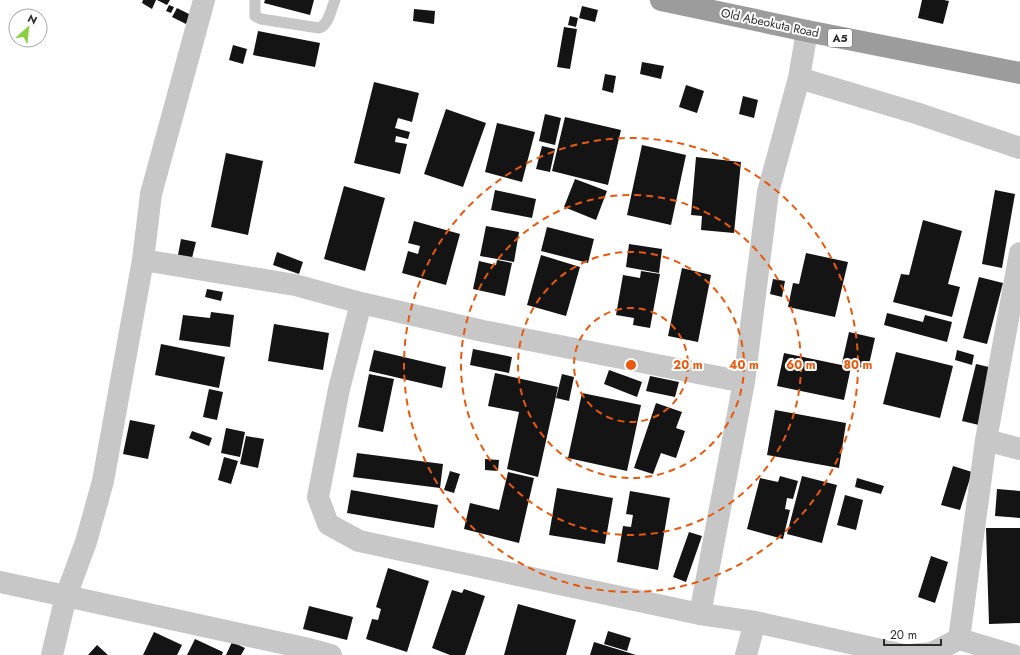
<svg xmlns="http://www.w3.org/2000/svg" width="1020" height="655" font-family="Jost,sans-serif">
  <rect width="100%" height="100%" fill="#fff"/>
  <path fill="#141414" d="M143,0H156L152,9L142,3Z
    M157,0H170L167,5Z
    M265,0H314L310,15L264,3Z
    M922,0H944L949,1L943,24L918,18Z
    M169,5L174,7L171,13L166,11Z
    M582,6L598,10L595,22L579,18Z
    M177,8L191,15L186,24L172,17Z
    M414,9L435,11L434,24L413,21Z
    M570,16L578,18L576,27L568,25Z
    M564,27L577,29L570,69L557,67Z
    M258,31L320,43L315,67L253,55Z
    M233,45L247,49L243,64L229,60Z
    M642,62L664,66L661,79L640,74Z
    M605,74L616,76L613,93L602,90Z
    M374,82L419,93L412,122L398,118L395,128L410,132L408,139L396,136L395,142L407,144L400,174L354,163Z
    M686,85L704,91L697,113L679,107Z
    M743,96L758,100L754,118L739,114Z
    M446,109L486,123L463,187L424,174Z
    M545,114L561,118L555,145L539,141Z
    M565,117L621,130L608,185L552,171Z
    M497,123L535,132L522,182L485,172Z
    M642,145L686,155L671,225L627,215Z
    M542,146L555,149L550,172L536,169Z
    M226,153L263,161L248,235L211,227Z
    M696,157L741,162L734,233L701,230L702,216L691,215Z
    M575,179L607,191L596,220L564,207Z
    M344,186L385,198L365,271L324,259Z
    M495,190L536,199L532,218L491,210Z
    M995,190L1015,194L1002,268L982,264Z
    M923,220L962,231L948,284L960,287L952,317L893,302L901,274L909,275Z
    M414,221L460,234L446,285L402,273L408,251L418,254L420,246L408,243Z
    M486,226L519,232L514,262L480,256Z
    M547,227L594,239L588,263L541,251Z
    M181,239L196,242L192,258L178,255Z
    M629,244L662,249L659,273L626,267Z
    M277,252L303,262L299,274L273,265Z
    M806,253L848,262L835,317L788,307L793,283L799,284Z
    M541,255L580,267L566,316L527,305Z
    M497,260L512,263L505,296L473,289L479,261L496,265Z
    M682,268L711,275L698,342L668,336Z
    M641,271L660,274L650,328L633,325L634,318L616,315L623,275L640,278Z
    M979,277L1003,283L987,344L963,338Z
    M773,279L785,281L782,297L770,294Z
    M207,289L223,292L221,301L205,297Z
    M211,312L234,315L230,347L179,340L183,315L210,318Z
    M887,313L923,322L925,315L952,322L947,342L884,325Z
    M274,324L329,333L323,370L268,361Z
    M849,332L875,338L868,369L842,363Z
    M161,344L225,357L219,388L155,375Z
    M473,349L512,357L509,373L470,365Z
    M374,350L446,367L442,388L369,371Z
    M957,350L974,355L972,365L955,360Z
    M896,352L953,366L940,418L883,404Z
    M784,353L851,367L844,400L777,386Z
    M976,364L993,368L979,425L962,421Z
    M609,370L642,382L637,397L604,384Z
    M495,373L558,387L538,477L507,469L519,412L488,406Z
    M369,374L394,379L383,432L358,427Z
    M562,374L574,377L569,401L556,398Z
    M650,376L679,382L675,397L646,391Z
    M209,389L223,392L217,420L203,417Z
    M582,393L641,405L627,471L568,458Z
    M656,403L682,412L676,428L685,431L676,458L661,453L653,474L634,468Z
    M775,410L846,423L839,468L767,455Z
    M130,420L155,425L148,459L123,454Z
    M226,428L245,432L240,457L221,453Z
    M192,431L212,438L209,446L189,438Z
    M246,436L264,439L258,468L240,464Z
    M357,453L443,464L440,488L353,477Z
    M224,457L238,461L231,484L218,480Z
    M485,459L499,460L498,471L485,470Z
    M953,466L972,472L960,510L941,505Z
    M450,471L460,474L454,493L444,490Z
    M508,472L534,478L519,543L464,529L470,503L499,510Z
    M780,476L798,481L793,499L787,498L785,509L790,510L783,539L747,529L760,478L778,482Z
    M802,476L837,485L822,543L787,534Z
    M857,478L884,486L881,494L855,487Z
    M557,488L613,498L605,544L549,535Z
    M997,489L1020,491V518L995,516Z
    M351,490L438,505L434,528L347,513Z
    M630,491L670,498L658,570L617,562L623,526L631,527L633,515L626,514Z
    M845,495L863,500L856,530L837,525Z
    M986,528H1020V623L989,624Z
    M689,532L702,536L686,582L673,577Z
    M931,556L948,562L935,603L918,597Z
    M388,568L429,581L407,652L366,639L372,619L378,620L381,609L376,607Z
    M464,589L485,596L465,655H450L432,648L452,590L462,593Z
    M518,604L576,620L566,655H504Z
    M309,606L353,617L347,640L303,629Z
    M608,631L631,638L627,651L604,644Z
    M154,632L182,645L177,655H143Z
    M195,639L223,652L222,655H187Z
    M232,642L245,648L241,655H226Z
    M594,642L636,655H590Z
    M97,645L108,655H88Z"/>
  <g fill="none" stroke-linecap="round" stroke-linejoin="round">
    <path stroke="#c7c7c7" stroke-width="11" d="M255,0V16L261,19L319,28C329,25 331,9 335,0"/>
    <path stroke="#c7c7c7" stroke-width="22" d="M799,78L916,113L1020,148
      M143,260L295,285L361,303L483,331L744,382
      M361,303L339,389L318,497L328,524L359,541L700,614L744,382L768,192L799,78L807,31
      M986,440L1020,449
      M0,582L66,596L86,542L103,481L143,260L151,194L204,0
      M700,614L755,622L904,655
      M959,639L986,440L1020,253
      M52,655L66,596L309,649L331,655
      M746,655L755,622
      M910,655L932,653L959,639L1013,655"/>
    <path stroke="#9c9c9c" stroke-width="22" d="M661,0L807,31L1020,73"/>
  </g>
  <g fill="none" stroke="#e8590c" stroke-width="2" stroke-dasharray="7 5">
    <circle cx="631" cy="365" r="57"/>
    <circle cx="631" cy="365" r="113"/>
    <circle cx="631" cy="365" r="170"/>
    <circle cx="631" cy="365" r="227"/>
  </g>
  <g text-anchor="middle" stroke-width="4" stroke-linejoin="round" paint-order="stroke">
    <rect fill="#fff" stroke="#6c6c6c" stroke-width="1" x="828" y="29" width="24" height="18" rx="3"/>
    <g font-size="11" font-weight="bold" fill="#2d2d2d">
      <text x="840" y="42">A5</text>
    </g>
    <g font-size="12" fill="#2d2d2d" stroke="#fff">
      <text transform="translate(770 23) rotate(12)" y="4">Old Abeokuta Road</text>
    </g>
  </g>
  <circle cx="631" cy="365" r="6" fill="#e8590c" stroke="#fff" stroke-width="2"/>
  <g font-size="12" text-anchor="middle" font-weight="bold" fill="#e8590c" stroke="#fff" stroke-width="4" stroke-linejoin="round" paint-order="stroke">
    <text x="688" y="369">20 m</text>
    <text x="744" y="369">40 m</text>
    <text x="801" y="369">60 m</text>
    <text x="858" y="369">80 m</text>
  </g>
  <g transform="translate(28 28) rotate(27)"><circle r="19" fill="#ffffff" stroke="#ababab"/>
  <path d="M0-3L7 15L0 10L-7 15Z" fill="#88cf43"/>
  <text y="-6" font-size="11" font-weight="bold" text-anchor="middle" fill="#2d2d2d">N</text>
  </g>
  <path d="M884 639v6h57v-6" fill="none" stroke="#2d2d2d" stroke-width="2"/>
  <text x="890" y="639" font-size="12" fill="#2d2d2d" stroke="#ffffff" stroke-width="3" paint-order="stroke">20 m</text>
</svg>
